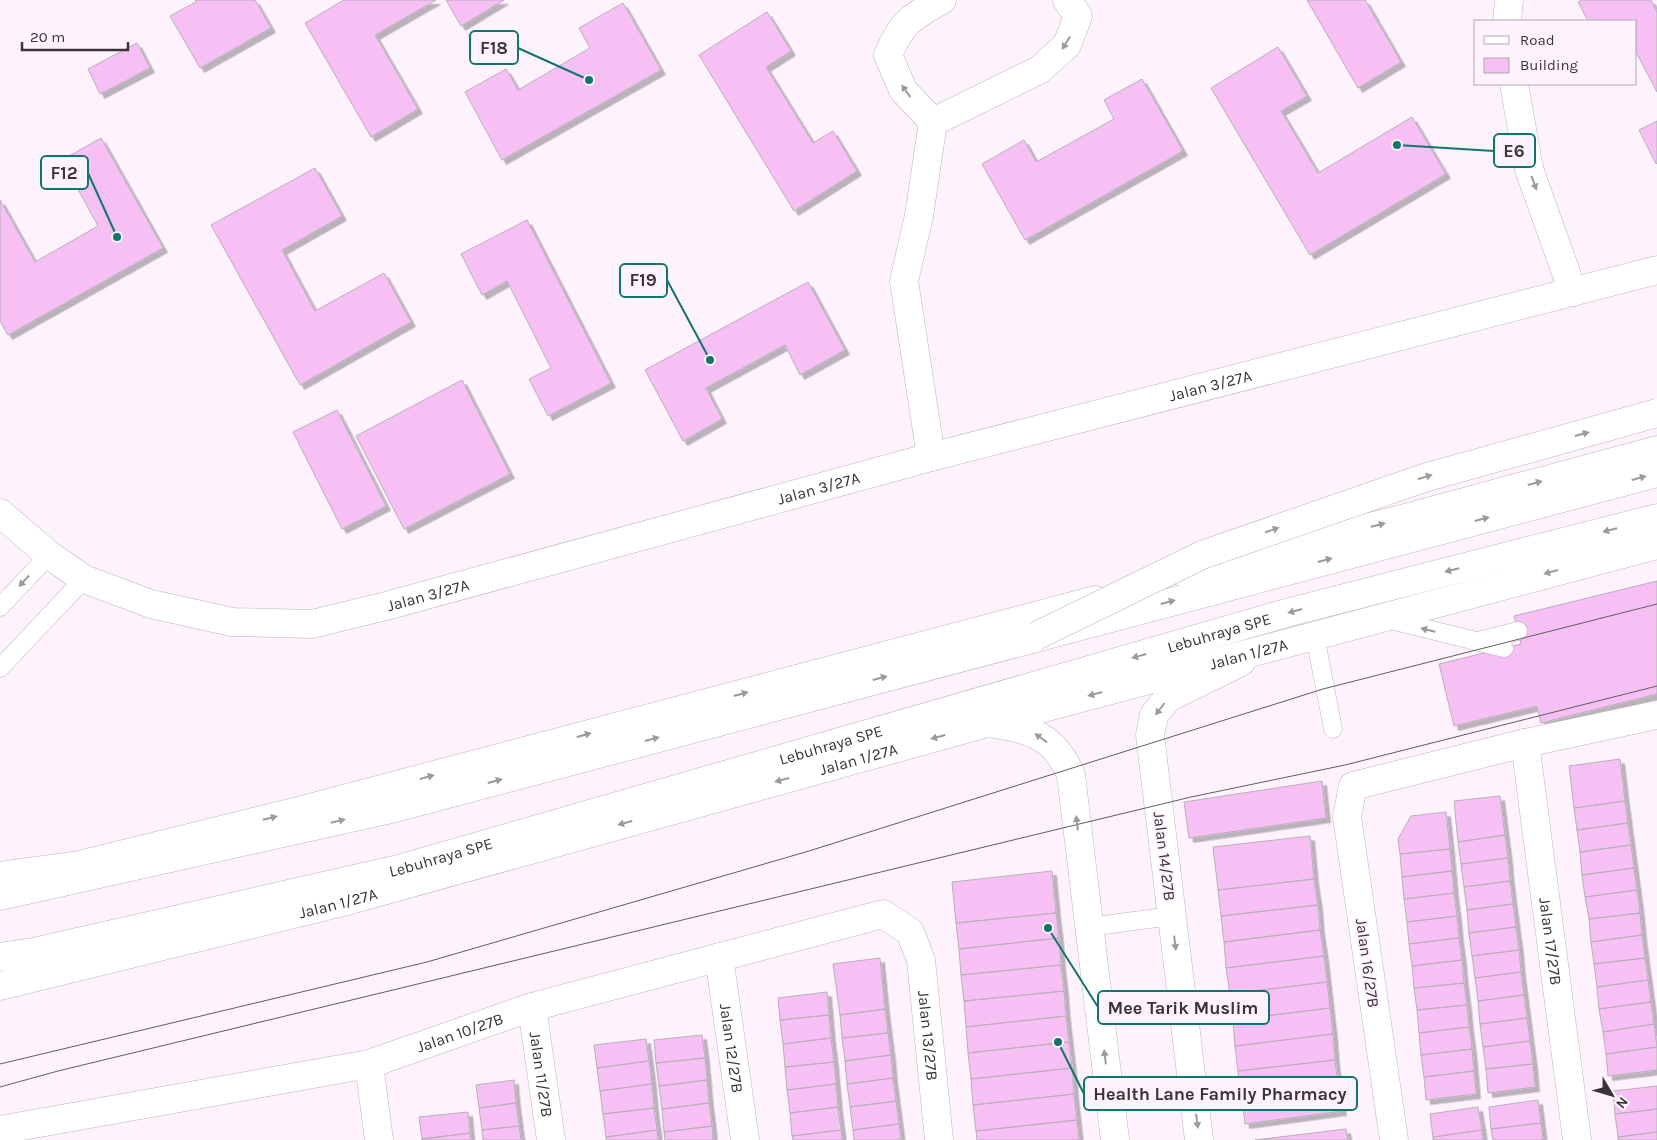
<svg xmlns="http://www.w3.org/2000/svg" width="1657" height="1140" font-family="Karla,sans-serif">
  <defs>
    <filter id="shadow"><feDropShadow dx="4.5" dy="4.5" stdDeviation="0" flood-color="#0004"/></filter>
  </defs>
  <rect width="100%" height="100%" fill="#fef3fd"/>
  <path fill="#f7c0f5" stroke="#b9aeb8" filter="url(#shadow)" d="M195,0H255L271,28L200,68L170,16L196,2Z
    M344,0H436L375,35L418,109L371,137L305,23Z
    M446,0H504L461,26Z
    M1307,0H1365L1401,62L1358,88Z
    M1582,0H1651L1657,12V92L1636,52V21H1588L1578,2Z
    M623,3L661,70L502,160L465,92L506,69L518,90L590,48L579,28Z
    M767,12L791,51L766,67L813,143L833,131L857,171L794,211L699,55Z
    M137,43L150,68L100,94L88,69Z
    M1278,47L1307,96L1281,111L1318,173L1412,117L1446,174L1310,255L1211,88Z
    M1142,79L1183,151L1025,240L982,164L1024,140L1036,162L1114,119L1104,100Z
    M1657,121V163L1656,164L1639,130Z
    M101,138L163,248L8,335L0,321V200L35,262L98,226L62,160Z
    M315,168L342,216L282,250L315,311L384,273L411,322L300,385L211,225Z
    M527,220L611,383L548,416L529,379L551,368L507,281L482,295L461,254Z
    M808,282L845,350L800,375L785,345L706,388L722,419L683,441L645,370Z
    M462,380L510,474L404,529L356,436Z
    M337,410L386,506L342,529L293,432Z
    M1657,581V694L1541,723L1537,706L1454,726L1439,664L1521,644L1514,616Z
    M1620,759L1625,801L1574,808L1569,766Z
    M1322,781L1326,818L1189,838L1184,802Z
    M1500,796L1505,835L1458,842L1454,801Z
    M1625,801L1628,823L1577,830L1574,808Z
    M1446,812L1450,849L1400,854L1398,839L1411,816Z
    M1628,823L1631,845L1580,852L1577,830Z
    M1505,835L1508,858L1461,864L1458,842Z
    M1310,836L1314,879L1218,890L1213,847Z
    M1631,845L1634,868L1582,875L1580,852Z
    M1450,849L1452,871L1402,877L1400,854Z
    M1508,858L1510,881L1464,887L1461,864Z
    M1634,868L1637,890L1585,897L1582,875Z
    M1052,871L1056,913L956,923L952,882Z
    M1452,871L1454,893L1404,899L1402,877Z
    M1314,879L1318,905L1221,916L1218,890Z
    M1510,881L1513,904L1467,910L1464,887Z
    M1637,890L1640,913L1589,919L1585,897Z
    M1454,893L1457,916L1407,922L1404,899Z
    M1513,904L1516,927L1469,933L1467,910Z
    M1318,905L1320,930L1224,942L1221,916Z
    M1056,913L1059,938L959,949L956,923Z
    M1640,913L1642,935L1591,942L1589,919Z
    M1457,916L1459,938L1409,944L1407,922Z
    M1516,927L1519,950L1472,956L1469,933Z
    M1320,930L1324,956L1226,968L1224,942Z
    M1642,935L1645,958L1594,964L1591,942Z
    M1059,938L1061,965L961,975L959,949Z
    M1459,938L1462,960L1412,966L1409,944Z
    M1519,950L1521,972L1475,978L1472,956Z
    M1324,956L1327,982L1230,994L1226,968Z
    M880,958L885,1009L840,1015L833,964Z
    M1645,958L1648,980L1597,987L1594,964Z
    M1462,960L1464,983L1414,988L1412,966Z
    M1061,965L1064,991L964,1001L961,975Z
    M1521,972L1524,995L1478,1001L1475,978Z
    M1648,980L1651,1002L1599,1009L1597,987Z
    M1327,982L1330,1008L1233,1020L1230,994Z
    M1464,983L1467,1005L1417,1010L1414,988Z
    M1064,991L1066,1016L966,1027L964,1001Z
    M827,992L829,1015L780,1020L778,998Z
    M1524,995L1527,1018L1480,1024L1478,1001Z
    M1651,1002L1654,1024L1603,1032L1599,1009Z
    M1467,1005L1469,1027L1419,1033L1417,1010Z
    M1330,1008L1333,1034L1235,1046L1233,1020Z
    M885,1009L888,1033L842,1038L840,1015Z
    M829,1015L831,1038L783,1044L780,1020Z
    M1066,1016L1069,1042L968,1053L966,1027Z
    M1527,1018L1530,1041L1483,1047L1480,1024Z
    M1654,1024L1657,1047L1606,1054L1603,1032Z
    M1469,1027L1472,1049L1421,1055L1419,1033Z
    M888,1033L891,1055L845,1061L842,1038Z
    M1333,1034L1335,1060L1238,1071L1235,1046Z
    M702,1035L705,1058L656,1063L654,1040Z
    M831,1038L834,1062L785,1067L783,1044Z
    M646,1039L649,1061L597,1068L594,1045Z
    M1530,1041L1533,1064L1486,1069L1483,1047Z
    M1069,1042L1072,1068L971,1079L968,1053Z
    M1657,1047V1070L1608,1076L1606,1054Z
    M1472,1049L1474,1071L1424,1077L1421,1055Z
    M891,1055L893,1078L847,1084L845,1061Z
    M705,1058L707,1080L659,1086L656,1063Z
    M1335,1060L1338,1086L1242,1098L1238,1071Z
    M649,1061L652,1084L600,1091L597,1068Z
    M834,1062L836,1084L787,1090L785,1067Z
    M1533,1064L1535,1087L1488,1093L1486,1069Z
    M1072,1068L1074,1094L973,1105L971,1079Z
    M1474,1071L1476,1094L1426,1100L1424,1077Z
    M893,1078L896,1101L850,1107L847,1084Z
    M514,1080L516,1103L479,1108L476,1085Z
    M707,1080L709,1103L662,1109L659,1086Z
    M652,1084L654,1108L603,1114L600,1091Z
    M836,1084L838,1107L790,1113L787,1090Z
    M1338,1086L1342,1111L1245,1124L1242,1098Z
    M1657,1086V1109L1615,1114L1613,1091Z
    M1074,1094L1077,1120L976,1131L973,1105Z
    M1538,1100L1541,1123L1491,1129L1489,1107Z
    M896,1101L899,1124L853,1130L850,1107Z
    M516,1103L519,1126L482,1130L479,1108Z
    M709,1103L712,1126L664,1132L662,1109Z
    M838,1107L841,1130L792,1136L790,1113Z
    M1478,1107L1482,1130L1433,1137L1430,1114Z
    M654,1108L657,1130L606,1137L603,1114Z
    M1657,1109V1132L1618,1137L1615,1114Z
    M468,1112L470,1133L422,1139L419,1117Z
    M1077,1120L1079,1140H977L976,1131Z
    M1541,1123L1543,1140H1493L1491,1129Z
    M899,1124L901,1140H854L853,1130Z
    M519,1126L521,1140H483L482,1130Z
    M712,1126L713,1140H665L664,1132Z
    M1346,1129L1348,1140H1255Z
    M657,1130L658,1140H606V1137Z
    M841,1130L842,1140H793L792,1136Z
    M1482,1130L1483,1140H1433V1137Z
    M1657,1132V1140H1618V1137Z
    M470,1133L471,1140H422V1139Z"/>
  <g fill="none" stroke-linecap="round" stroke-linejoin="round">
    <g stroke="#bdb2bd" stroke-width="19">
      <path id="lane" d="M0,607L49,555
        M1387,619L1504,648
        M1315,636L1333,729
        M1478,641L1518,631
        M0,668L84,579
        M1089,927L1172,916"/>
    </g>
    <g stroke="#bdb2bd" stroke-width="29">
      <g id="street">
        <path d="M942,0C911,18 903,20 888,55L903,90L933,122L1039,70L1067,45L1078,16L1067,0"/>
        <path d="M1507,21L1509,0"/>
        <path d="M1514,84L1529,169L1573,292"/>
        <path d="M931,457L904,281L919,216L933,122"/>
        <path d="M987,723C1028,729 1053,733 1071,775L1115,1140"/>
        <path id="s1" d="M1525,743L1577,1140"/>
        <path id="s2" d="M719,957L745,1140"/>
        <path id="s3" d="M532,1007L551,1140"/>
        <path d="M369,1064L379,1140"/>
        <path id="s4" d="M0,1130L369,1064L532,1007L883,914L910,932L921,960L939,1140"/>
        <path d="M1199,1140L1150,735L1154,715L1168,698L1241,662"/>
        <path d="M1394,1140L1347,817L1353,786L1525,743L1657,715"/>
      </g>
    </g>
    <g stroke="#bdb2bd" stroke-width="29">
      <g id="secondary">
        <path id="s5" d="M0,513L49,555L84,579L151,604L232,622L312,624L386,606L931,457L1657,270"/>
        <path d="M1184,573L1394,521L1657,450"/>
        <path d="M0,876L79,865L302,810L1095,600"/>
        <path id="s6" d="M0,986L343,902L987,723L1657,545"/>
      </g>
    </g>
    <g stroke="#bdb2bd" stroke-width="29">
      <g id="highway">
        <path d="M0,896L395,808L1657,473"/>
        <path id="s7" d="M0,957L34,952L399,869L1290,612L1657,518"/>
      </g>
    </g>
    <use href="#lane" stroke="#fff" stroke-width="18"/>
    <use href="#street" stroke="#fff" stroke-width="28"/>
    <use href="#secondary" stroke="#fff" stroke-width="28"/>
    <use href="#highway" stroke="#fff" stroke-width="28"/>
    <path stroke="#615c61" stroke-width="1" d="M0,1064L427,962L809,851L1323,689L1657,604
      M0,1087L58,1071L1191,797L1345,765L1657,686"/>
    <g stroke="#bdb2bd" stroke-width="29" stroke-linecap="butt">
      <path id="highway-bridge" d="M1036,636L1202,555L1424,478L1657,413"/>
    </g>
    <use href="#highway-bridge" stroke="#fff" stroke-width="28"/>
  </g>
  <defs><path id="oneway-solid" d="M-6-.8H1V-3.2L6.5 0L1 3.2V.8H-6Z" transform="scale(1.25)"/></defs>
  <g fill="#9c9a9c">
    <use href="#oneway-solid" transform="translate(1066 43) rotate(122)"/>
    <use href="#oneway-solid" transform="translate(906 91) rotate(-126)"/>
    <use href="#oneway-solid" transform="translate(1534 183) rotate(70)"/>
    <use href="#oneway-solid" transform="translate(1582 434) rotate(-15)"/>
    <use href="#oneway-solid" transform="translate(1425 477) rotate(-17)"/>
    <use href="#oneway-solid" transform="translate(1639 478) rotate(-15)"/>
    <use href="#oneway-solid" transform="translate(1535 483) rotate(-15)"/>
    <use href="#oneway-solid" transform="translate(1482 519) rotate(-15)"/>
    <use href="#oneway-solid" transform="translate(1378 525) rotate(-14)"/>
    <use href="#oneway-solid" transform="translate(1272 530) rotate(-19)"/>
    <use href="#oneway-solid" transform="translate(1610 530) rotate(166)"/>
    <use href="#oneway-solid" transform="translate(1325 560) rotate(-15)"/>
    <use href="#oneway-solid" transform="translate(1452 570) rotate(166)"/>
    <use href="#oneway-solid" transform="translate(1551 572) rotate(165)"/>
    <use href="#oneway-solid" transform="translate(24 581) rotate(133)"/>
    <use href="#oneway-solid" transform="translate(1168 602) rotate(-15)"/>
    <use href="#oneway-solid" transform="translate(1295 611) rotate(165)"/>
    <use href="#oneway-solid" transform="translate(1428 630) rotate(-166)"/>
    <use href="#oneway-solid" transform="translate(1139 656) rotate(164)"/>
    <use href="#oneway-solid" transform="translate(880 678) rotate(-15)"/>
    <use href="#oneway-solid" transform="translate(741 694) rotate(-15)"/>
    <use href="#oneway-solid" transform="translate(1095 694) rotate(165)"/>
    <use href="#oneway-solid" transform="translate(1160 709) rotate(127)"/>
    <use href="#oneway-solid" transform="translate(584 735) rotate(-15)"/>
    <use href="#oneway-solid" transform="translate(938 737) rotate(165)"/>
    <use href="#oneway-solid" transform="translate(1041 738) rotate(-144)"/>
    <use href="#oneway-solid" transform="translate(652 739) rotate(-15)"/>
    <use href="#oneway-solid" transform="translate(427 777) rotate(-15)"/>
    <use href="#oneway-solid" transform="translate(782 780) rotate(165)"/>
    <use href="#oneway-solid" transform="translate(495 781) rotate(-15)"/>
    <use href="#oneway-solid" transform="translate(270 818) rotate(-14)"/>
    <use href="#oneway-solid" transform="translate(338 821) rotate(-13)"/>
    <use href="#oneway-solid" transform="translate(625 823) rotate(165)"/>
    <use href="#oneway-solid" transform="translate(1077 823) rotate(-97)"/>
    <use href="#oneway-solid" transform="translate(1175 943) rotate(83)"/>
    <use href="#oneway-solid" transform="translate(1105 1057) rotate(-97)"/>
    <use href="#oneway-solid" transform="translate(1197 1121) rotate(83)"/>
  </g>
  <g text-anchor="middle" stroke-width="4" stroke-linejoin="round" paint-order="stroke">
    <g font-size="16" fill="#383438" stroke="#fef3fd">
      <text dy="6" stroke="none"><textPath href="#s5" startOffset="1271">Jalan 3/27A</textPath></text>
      <text dy="6" stroke="none"><textPath href="#s5" startOffset="866">Jalan 3/27A</textPath></text>
      <text dy="6" stroke="none"><textPath href="#s5" startOffset="461">Jalan 3/27A</textPath></text>
      <text dy="6" stroke="none"><textPath href="#s7" startOffset="1262">Lebuhraya SPE</textPath></text>
      <text dy="6" stroke="none"><textPath href="#s6" startOffset="1292">Jalan 1/27A</textPath></text>
      <text dy="6" stroke="none"><textPath href="#s7" startOffset="858">Lebuhraya SPE</textPath></text>
      <text dy="6" stroke="none"><textPath href="#s6" startOffset="888">Jalan 1/27A</textPath></text>
      <text transform="translate(1165 856) rotate(83)" y="6">Jalan 14/27B</text>
      <text dy="6" stroke="none"><textPath href="#s7" startOffset="452">Lebuhraya SPE</textPath></text>
      <text dy="6" stroke="none"><textPath href="#s6" startOffset="348">Jalan 1/27A</textPath></text>
      <text dy="6" stroke="none"><textPath href="#s1" startOffset="200">Jalan 17/27B</textPath></text>
      <text transform="translate(1368 963) rotate(82)" y="6">Jalan 16/27B</text>
      <text dy="6" stroke="none"><textPath href="#s4" startOffset="471">Jalan 10/27B</textPath></text>
      <text dy="6" stroke="none"><textPath href="#s4" startOffset="1049">Jalan 13/27B</textPath></text>
      <text dy="6" stroke="none"><textPath href="#s2" startOffset="92">Jalan 12/27B</textPath></text>
      <text dy="6" stroke="none"><textPath href="#s3" startOffset="68">Jalan 11/27B</textPath></text>
    </g>
  </g>
  <path fill="none" stroke="#0f766e" stroke-width="2" d="M589 80L518 48M1397 145L1494 151M117 237L88 173M710 360L667 280M1048 928L1098 1007M1058 1042L1084 1094"/>
  <g fill="#0f766e" stroke="#fef3fd" stroke-width="2">
    <circle cx="589" cy="80" r="5"/>
    <circle cx="1397" cy="145" r="5"/>
    <circle cx="117" cy="237" r="5"/>
    <circle cx="710" cy="360" r="5"/>
    <circle cx="1048" cy="928" r="5"/>
    <circle cx="1058" cy="1042" r="5"/>
  </g>
  <g fill="#fef3fd" stroke="#0f766e" stroke-width="2">
    <rect x="470" y="31" width="48" height="33" rx="5"/>
    <rect x="1494" y="134" width="41" height="33" rx="5"/>
    <rect x="41" y="156" width="47" height="33" rx="5"/>
    <rect x="620" y="264" width="47" height="33" rx="5"/>
    <rect x="1098" y="991" width="171" height="33" rx="5"/>
    <rect x="1084" y="1077" width="273" height="33" rx="5"/>
  </g>
  <g font-size="18" text-anchor="middle" font-weight="bold" fill="#383438">
    <text x="494" y="54">F18</text>
    <text x="1514" y="157">E6</text>
    <text x="64" y="179">F12</text>
    <text x="643" y="286">F19</text>
    <text x="1183" y="1014">Mee Tarik Muslim</text>
    <text x="1220" y="1100">Health Lane Family Pharmacy</text>
  </g>
  <rect x="1474" y="20" width="162" height="65" fill="#fef3fd" stroke="#afa7ae"/>
  <rect x="1484" y="36" width="25" height="8" fill="#ffffff" stroke="#afa7ae"/>
  <text x="1520" y="45" font-size="15" fill="#383438">Road</text>
  <rect x="1484" y="58" width="25" height="15" fill="#f7c0f5" stroke="#afa7ae"/>
  <text x="1520" y="70" font-size="15" fill="#383438">Building</text>
  <g transform="translate(1612 1095) rotate(128)" stroke="#fef3fd" stroke-width="4" paint-order="stroke">
  <path d="M0-4L9 19L0 12L-9 19Z" fill="#383438"/>
  <text y="-8" font-size="14" font-weight="bold" text-anchor="middle" fill="#383438">N</text>
  </g>
  <path d="M22 42v8h106v-8" fill="none" stroke="#383438" stroke-width="2.5"/>
  <text x="30" y="42" font-size="15" fill="#383438" stroke="#fef3fd" stroke-width="4" paint-order="stroke">20 m</text>
</svg>
